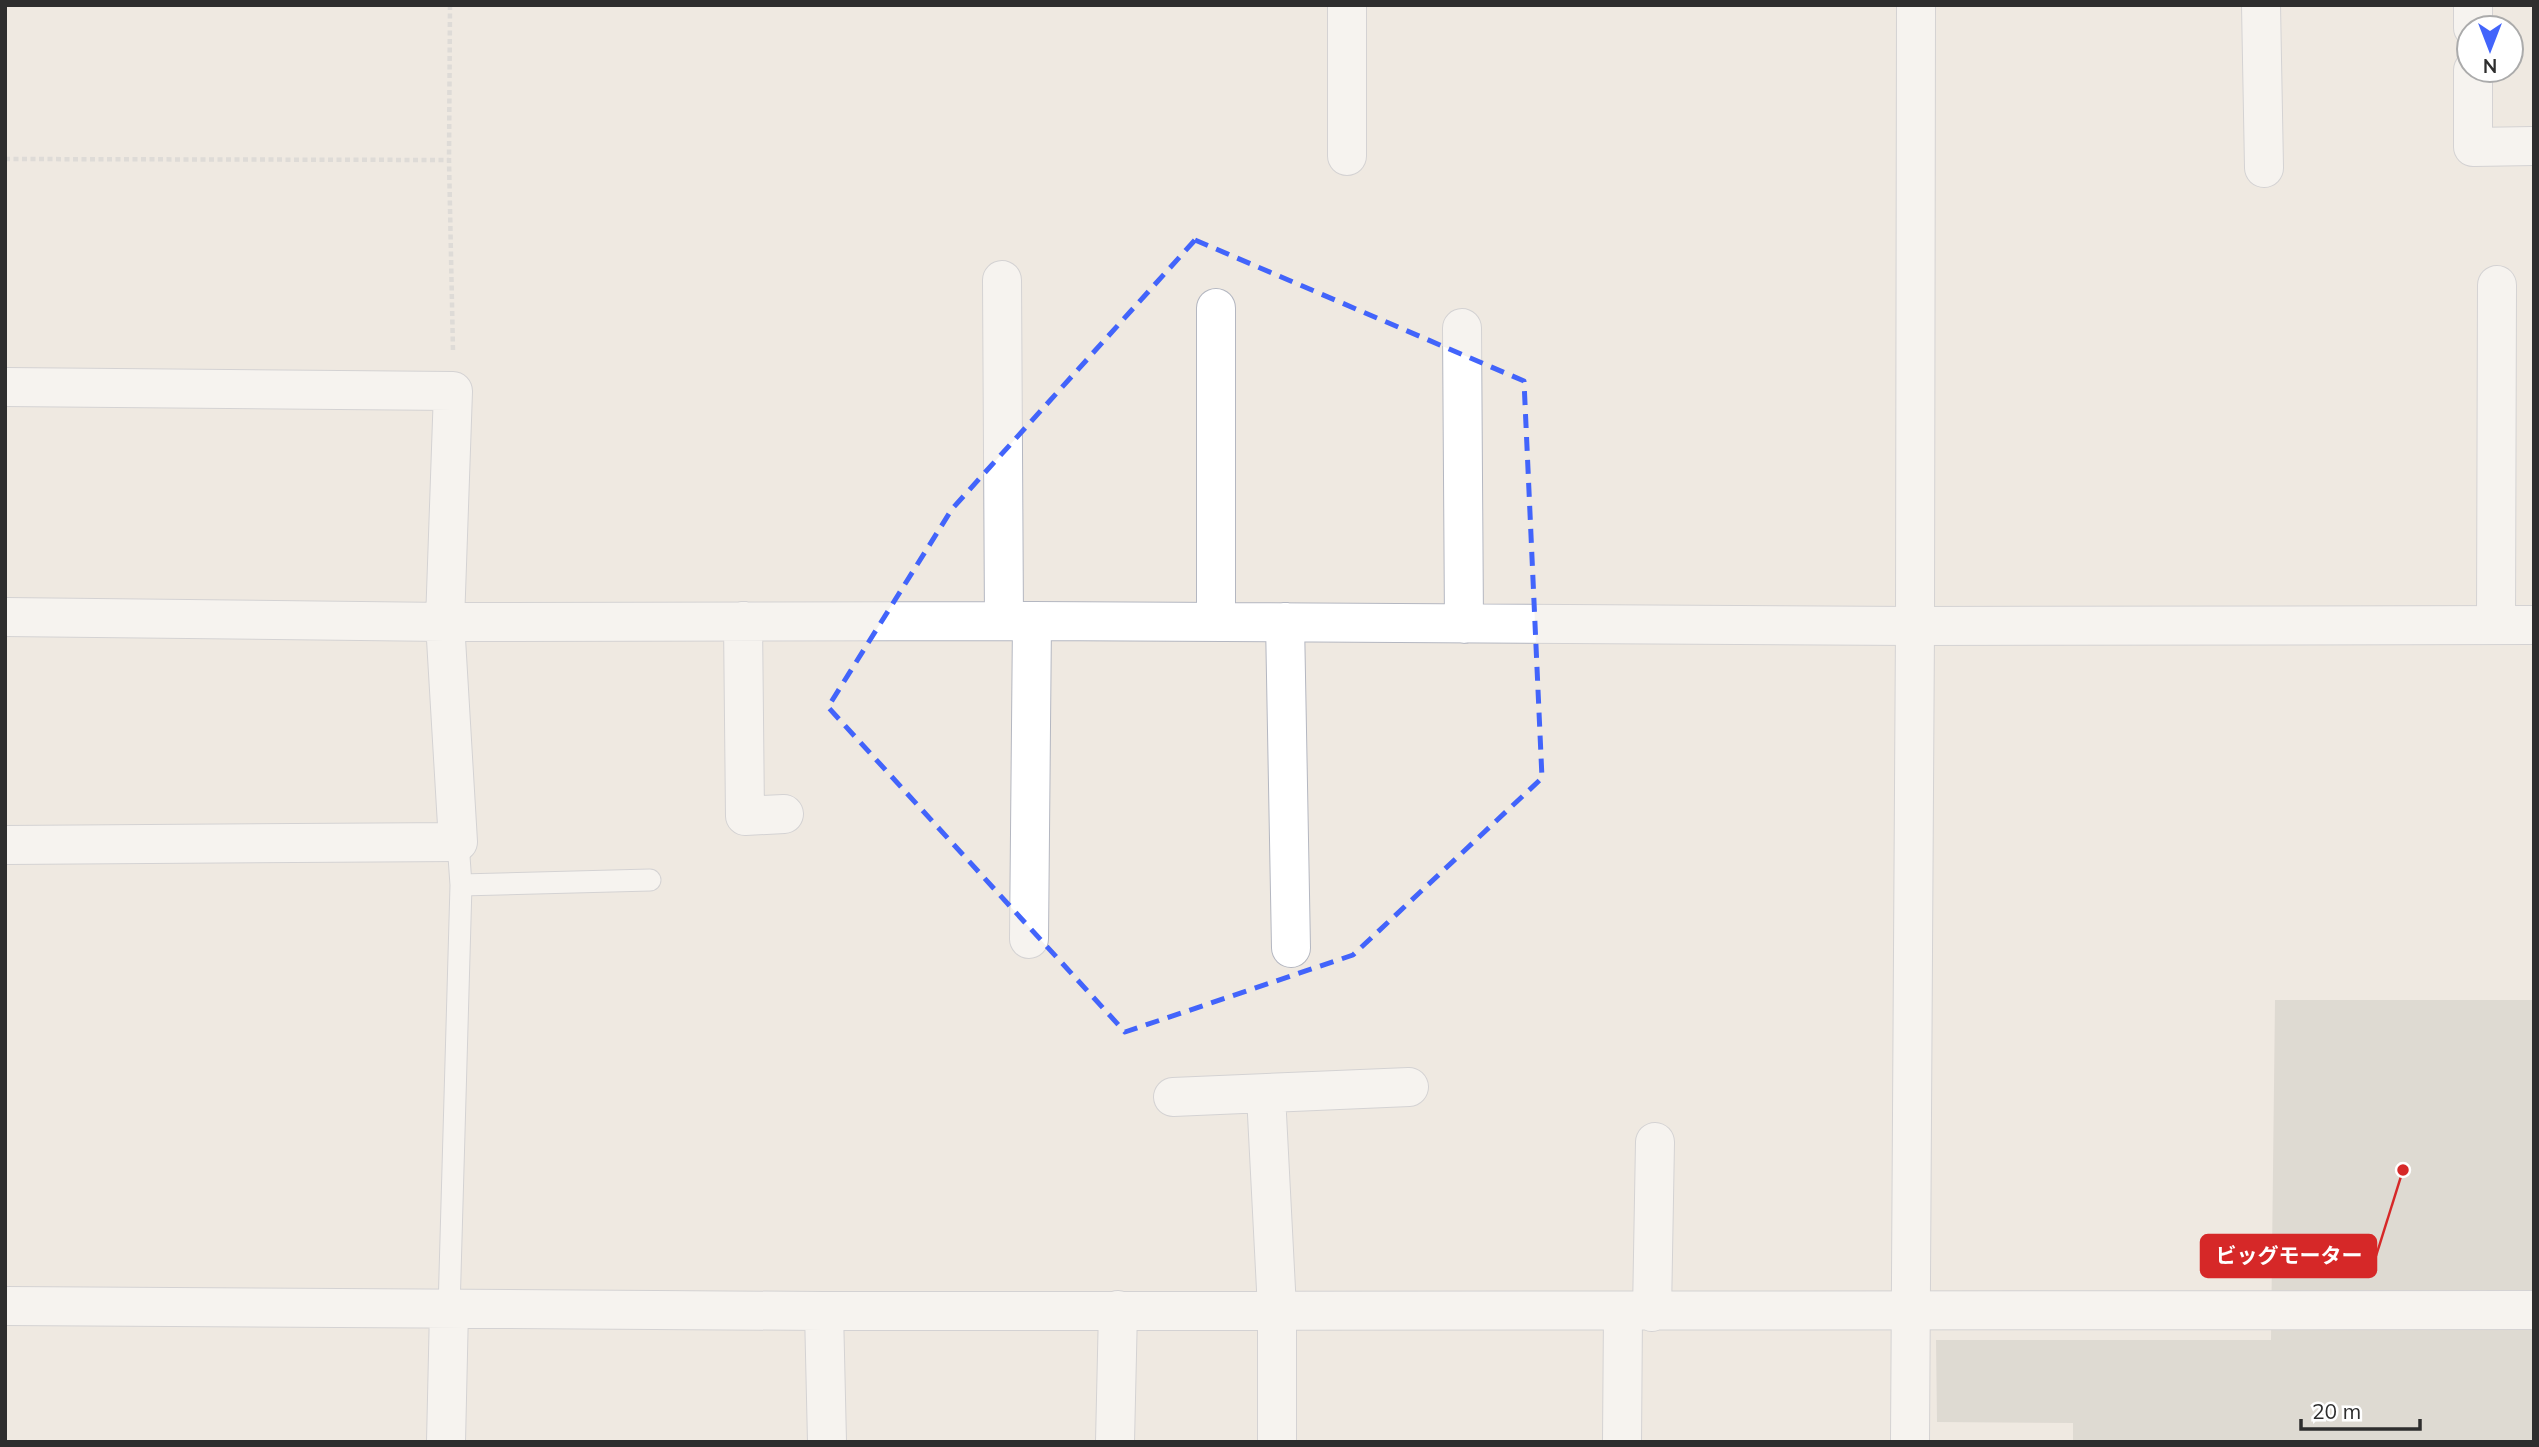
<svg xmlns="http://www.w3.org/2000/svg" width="2539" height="1447" font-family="Mulish,'Noto Sans JP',sans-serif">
  <rect width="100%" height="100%" fill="#efe9e1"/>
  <path fill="#cbc7bf" d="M2275,1000H2534V1442H2073V1423L1937,1422L1936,1340H2271Z"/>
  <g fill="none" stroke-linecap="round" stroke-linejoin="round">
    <g stroke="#b4b7c1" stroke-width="23">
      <path id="lane" d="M461,885L650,880
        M449,1310L461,885L458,842"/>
    </g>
    <g stroke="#b4b7c1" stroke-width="40">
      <path id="street" d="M1347,5V156
        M2261,5L2264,168
        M2473,5V28
        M2473,70V147L2534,146
        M1002,280L1004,621
        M1216,308V622
        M1462,328L1464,624
        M5,387L453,391L445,622L458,842L5,845
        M5,617L445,622L1032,621L1915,626L2534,625
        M743,621L745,816L784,814
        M1285,622L1291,948
        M2496,624L2497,285
        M1029,939L1032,621
        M1266,1095L1277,1309V1442
        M1173,1097L1409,1087
        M5,1306L824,1311L2534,1310
        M824,1311L827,1442
        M1652,1312L1655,1142
        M446,1442L449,1310
        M1115,1442L1118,1310
        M1622,1442L1623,1312"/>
    </g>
    <g stroke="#b4b7c1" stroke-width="40">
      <path id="secondary" d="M1910,1442L1915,626L1916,5"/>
    </g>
    <path stroke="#c9c9c9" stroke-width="4.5" stroke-dasharray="5 3.5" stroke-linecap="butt" d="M450,5L449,160L453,351
      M5,159L449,160"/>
    <use href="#lane" stroke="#fff" stroke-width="21"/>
    <use href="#street" stroke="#fff" stroke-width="38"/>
    <use href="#secondary" stroke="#fff" stroke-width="38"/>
  </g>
  <path d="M0 0H2539V1447H0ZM1195,240L1524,381L1542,778L1353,955L1125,1032L828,707L952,509Z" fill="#efe9e1" fill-opacity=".55" fill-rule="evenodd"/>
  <path fill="none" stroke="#4264fb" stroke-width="5" stroke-dasharray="14 9" stroke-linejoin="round" d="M1195,240L1524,381L1542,778L1353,955L1125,1032L828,707L952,509Z"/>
  <path fill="none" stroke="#d62828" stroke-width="2.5" d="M2403 1170L2376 1256"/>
  <circle fill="#d62828" stroke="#fff" stroke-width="2.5" cx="2403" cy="1170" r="7"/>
  <rect fill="#d62828" stroke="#d62828" stroke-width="2.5" x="2201" y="1235" width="175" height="42" rx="7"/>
  <g font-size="21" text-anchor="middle" font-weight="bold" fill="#fff">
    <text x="2289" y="1263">ビッグモーター</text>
  </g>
  <rect width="2539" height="1447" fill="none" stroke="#2e2e2e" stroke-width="14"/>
  <g transform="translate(2490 49) rotate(180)"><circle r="33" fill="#ffffff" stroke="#ababab" stroke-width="2"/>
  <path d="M0-5L12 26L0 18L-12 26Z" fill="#4264fb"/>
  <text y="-10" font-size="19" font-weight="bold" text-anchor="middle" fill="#2e2e2e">N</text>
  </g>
  <path d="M2301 1419v10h119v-10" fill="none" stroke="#2e2e2e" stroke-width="3.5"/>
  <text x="2312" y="1419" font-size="21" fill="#2e2e2e" stroke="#ffffff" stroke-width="5" paint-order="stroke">20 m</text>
</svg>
